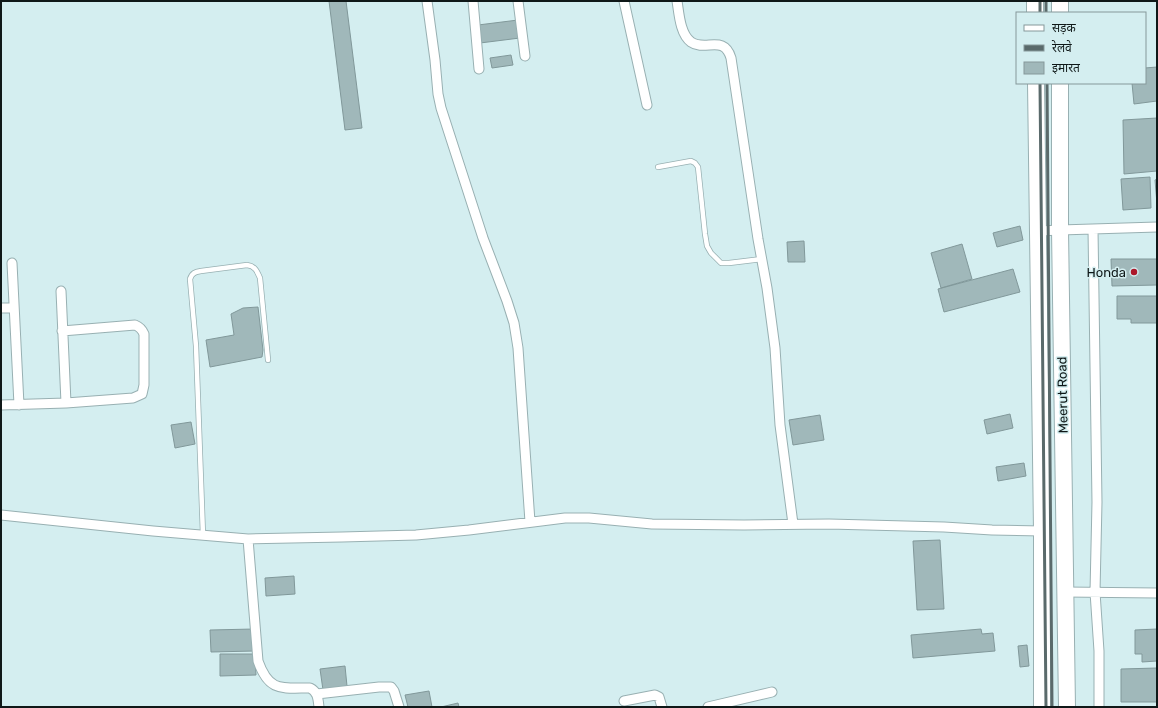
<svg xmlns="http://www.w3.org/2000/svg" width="1158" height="708" font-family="Rubik,'Noto Sans Devanagari',sans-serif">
  <rect width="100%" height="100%" fill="#d4eef0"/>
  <path fill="#a0b8ba" stroke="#81989a" d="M329,1H346L362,128L345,130Z
    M518,20L520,38L480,43L478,25Z
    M511,55L513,65L492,68L490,58Z
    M1157,67V101L1134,104L1132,83H1145V68Z
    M1157,118V171L1124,174L1123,120Z
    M1150,177L1151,208L1123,210L1121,179Z
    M1157,179V204L1155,180Z
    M1020,226L1023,240L997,247L993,233Z
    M804,241L805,262H788L787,242Z
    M962,244L972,279L941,288L931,253Z
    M1111,259H1157V285L1112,286Z
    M1013,269L1020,292L944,312L938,289Z
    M1117,296H1157V323H1131V319H1117Z
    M258,307L263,350L262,357L210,367L206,340L234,335L231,314L243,308Z
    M1010,414L1013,428L987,434L984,420Z
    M820,415L824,440L793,445L789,420Z
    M191,422L195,444L175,448L171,425Z
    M1024,463L1026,476L998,481L996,467Z
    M940,540L944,609L917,610L913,541Z
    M294,576L295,594L266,596L265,578Z
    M254,629L255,651L211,652L210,630Z
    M981,629L982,634L993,633L995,651L913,658L911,635Z
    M1157,629V661L1142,662V654H1135V630Z
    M1027,645L1029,666L1020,667L1018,646Z
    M220,654H255L256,675L220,676Z
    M345,666L347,686L323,690L320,669Z
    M1157,668V702H1121V669Z
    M429,691L432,707H408L405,695Z
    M458,703L459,707H441Z"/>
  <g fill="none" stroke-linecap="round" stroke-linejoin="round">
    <g stroke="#98b0b2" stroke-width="6">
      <path id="lane" d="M658,167L691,161L695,163L698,167L705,234L707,246L711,253L721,263H729L762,259
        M203,535L196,346L190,279C192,273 195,272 201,271L247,265C255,266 257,271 260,278L268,360"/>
    </g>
    <g stroke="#98b0b2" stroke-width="11">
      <path id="street" d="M427,1L435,60L438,94L441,108L483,238L507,301L514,323L518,348L530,522
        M473,1L479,69
        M518,1L525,56
        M624,1L647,105
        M677,1C679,13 680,34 691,42C705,52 724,34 731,58L758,239L767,288L775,348L780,425L793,524
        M1093,229L1097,502L1095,592L1099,651V707
        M1039,231L1060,230L1157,227
        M12,263L19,405
        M61,291L66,403
        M1,308H14
        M1,405L66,403L133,398L142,394L144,385V334C142,329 140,327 135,325L62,331
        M1,515L153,531L248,539L342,537L416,535L469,530L565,518H589L652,524L744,525L829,524L944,527L992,530L1042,531
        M248,539L258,661C269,692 281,688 310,688C318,692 318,699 319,707
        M1065,592L1157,593
        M317,694L379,687H391L394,691L399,707
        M624,701L655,695L659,697L662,707
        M708,707L772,692"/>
    </g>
    <g stroke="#98b0b2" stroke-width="18">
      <path id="highway" d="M1035,1V13
        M1060,13V1
        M1036,83L1042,531V707
        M1060,83V230L1067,707"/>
    </g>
    <use href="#lane" stroke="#fff" stroke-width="4.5"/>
    <use href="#street" stroke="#fff" stroke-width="9"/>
    <use href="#highway" stroke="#fff" stroke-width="16"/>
    <path stroke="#5a6a6b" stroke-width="3" d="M1040,1V13
      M1046,1V13
      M1040,83L1046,707
      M1047,83L1052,707"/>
  </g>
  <circle fill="#ac1729" stroke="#d4eef0" stroke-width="1.5" cx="1134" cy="272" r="4"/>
  <g text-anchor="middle" stroke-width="3" stroke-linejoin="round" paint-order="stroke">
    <g font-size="13" fill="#0f1818" stroke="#d4eef0" text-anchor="end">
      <text x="1126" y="277">Honda</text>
    </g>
    <g font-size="13" fill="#0f1818" stroke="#d4eef0">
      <text transform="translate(1062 395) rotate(-91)" y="5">Meerut Road</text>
    </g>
  </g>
  <rect width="1158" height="708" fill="none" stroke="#0f1818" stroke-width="4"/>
  <rect x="1016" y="12" width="130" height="72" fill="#d4eef0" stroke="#85989a"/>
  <rect x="1024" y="25" width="20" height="6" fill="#ffffff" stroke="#85989a"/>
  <text x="1052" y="32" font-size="12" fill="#0f1818">सड़क</text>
  <rect x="1024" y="45" width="20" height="6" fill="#5a6a6b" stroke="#85989a"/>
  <text x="1052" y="52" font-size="12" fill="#0f1818">रेलवे</text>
  <rect x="1024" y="62" width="20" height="12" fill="#a0b8ba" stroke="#85989a"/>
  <text x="1052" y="72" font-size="12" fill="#0f1818">इमारत</text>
</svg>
